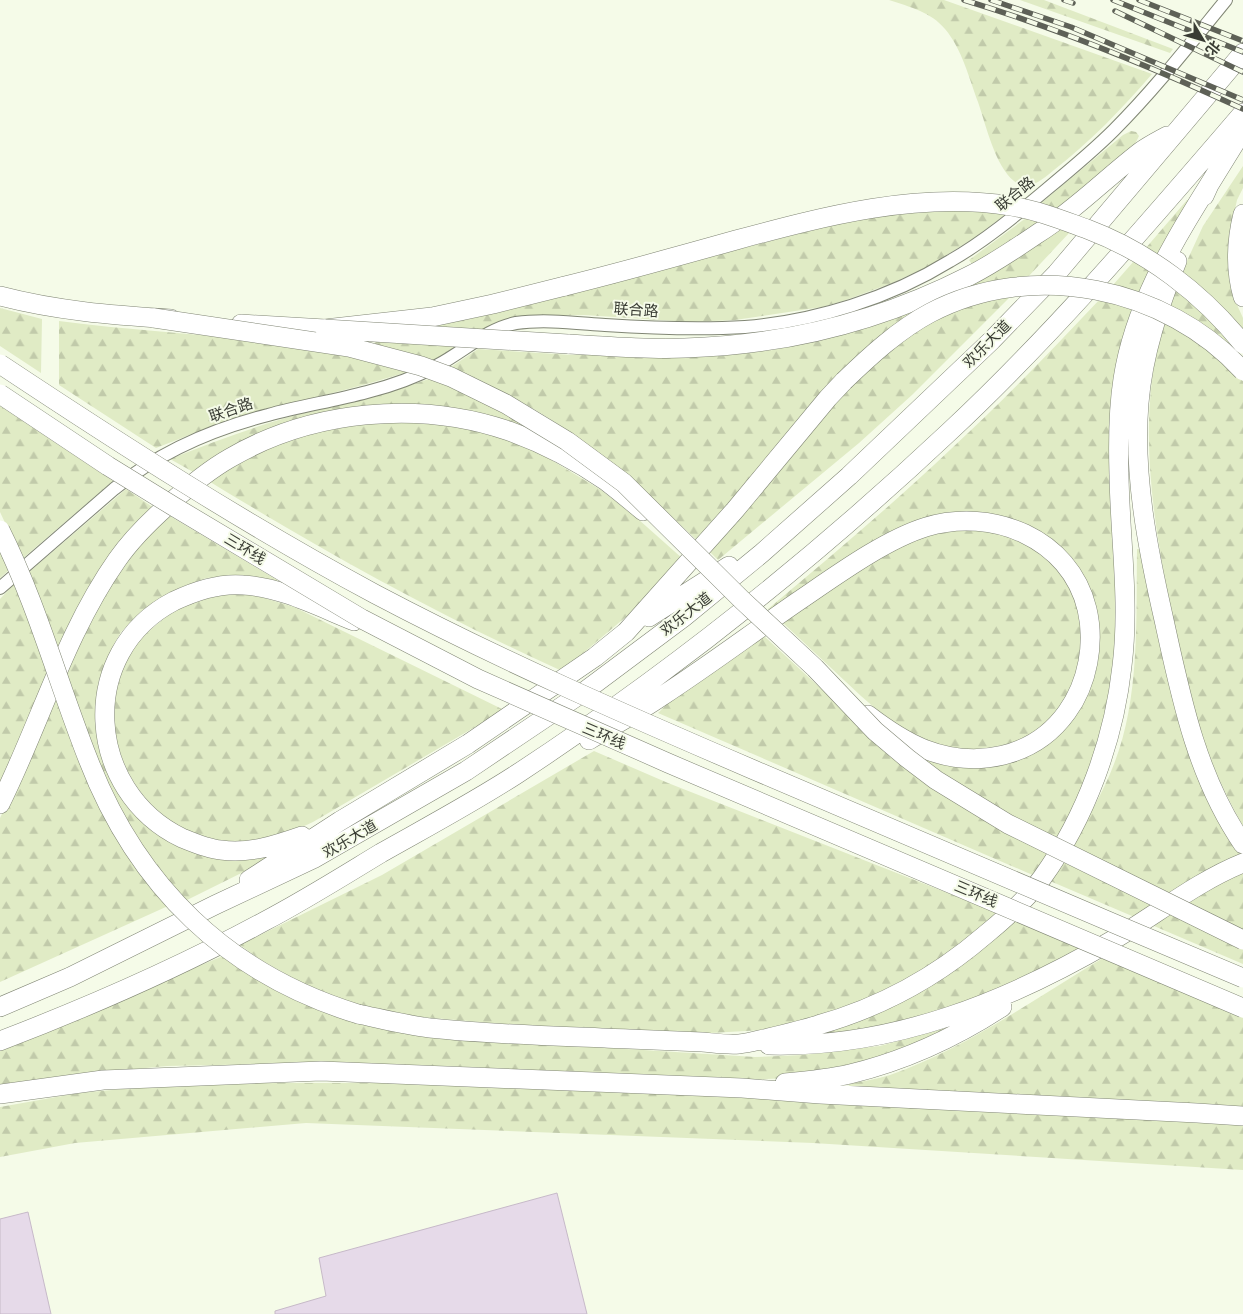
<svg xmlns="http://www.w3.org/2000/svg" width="1243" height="1314" font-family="'Playfair Display','Noto Sans SC',serif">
  <defs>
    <pattern id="forest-firs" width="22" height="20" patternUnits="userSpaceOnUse" patternTransform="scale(1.25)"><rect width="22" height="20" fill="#e0ebc5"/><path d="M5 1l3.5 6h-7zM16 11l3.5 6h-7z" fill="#c1caaa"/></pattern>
  </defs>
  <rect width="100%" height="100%" fill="#f5fbe8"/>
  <path fill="url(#forest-firs)" d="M889,0H944L1152,74C1122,109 1090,142 1054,170C1047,176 1037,184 1028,186C1023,187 1018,184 1014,181C995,166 986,125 978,102C969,78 962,49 945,29C931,12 910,7 889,0Z
    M1020,0H1044L1173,49L1170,53Z
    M1131,131L1136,132L1139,136L1134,146L1059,210L1040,204L1123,135Z
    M1243,166V188L1237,200L1229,237L1234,298L1243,318V333L1181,274L1203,226Z
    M1187,200H1189L1159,258L1145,249Z
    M944,210L989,212L1006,214L974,238L927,267L892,283L846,300L822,307L735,320L691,322L584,315L519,317L496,323L479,331L423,326L470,319L844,222L891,213Z
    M1026,218L1043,222L972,264L969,260Z
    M1061,228L1070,232L1027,278L924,310L699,542C659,505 619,467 574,435C536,408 493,386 451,367L478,349L572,355H714L773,350L794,345Z
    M1134,261L1151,273L1142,294L1113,285Z
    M1176,290L1194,302L1236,350L1170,306Z
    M1012,295L912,395L859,443L718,560L709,551L840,398L873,365L909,336L929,323L969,306Z
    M1101,298L1136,309L1129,332L1115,673L1097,751L1075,805L1056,839L988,803L923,760L926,757L1031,754L1098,644L1049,538C1020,517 988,510 952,515L773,613L768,609C830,557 892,505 951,449C1003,401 1052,350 1101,298Z
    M0,308L42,319L41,373L0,346Z
    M59,321C143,332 227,335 310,347C343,353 377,363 410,371C357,388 304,400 250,414C218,423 187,436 156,448L59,385Z
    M1164,321L1205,347L1243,381V826C1225,794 1210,761 1197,726C1182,683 1175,635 1167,590C1150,501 1138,410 1164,321Z
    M376,340L458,346L432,361L375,344Z
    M432,378L469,393L538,430L353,411L195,473L170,459C215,441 261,424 307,412C349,401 391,392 432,378Z
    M0,406L113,481L22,559L0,512Z
    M402,421L443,423L499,435L538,452L601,490L638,519L683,559L634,610L562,671C438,615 323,551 207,480C227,470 246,457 267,448C305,430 361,424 402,421Z
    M126,489L157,510L60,659L29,572Z
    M168,515L277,580V582L236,576L206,578L179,588L144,609L121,632L114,644L104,667L98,683L97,719L152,828L167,840L179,847L282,853L185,901C161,874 139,846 122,814C98,770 82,721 65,673L114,573Z
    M967,527L1004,532L1053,561L1070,587L1081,618L1082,652L1069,695L1043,728L1018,741L1003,745L974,750H957L920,739L883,715L861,696L783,623L859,570L917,538Z
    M0,549L9,570L0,578Z
    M1137,549H1142L1225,829L1242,854L1171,894L1072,846C1087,819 1103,793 1114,764C1140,698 1136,619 1137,549Z
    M15,583L35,635L49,680L0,788V599Z
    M236,594L254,595L294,607L504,710L313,822C296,830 263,843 244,843C168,844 112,780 113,706C113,698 116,691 118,684C120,677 121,668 124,662C132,646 146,633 160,622C166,617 173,610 181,606C197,598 218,595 236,594Z
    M764,636L882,745L1049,854L1035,876L658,713L668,703Z
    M55,694L89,786L101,810L168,906L0,982V818L17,783Z
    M594,751L668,783L1001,914L915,977L849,1008L764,1030L710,1033L538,1027L421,1017L372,1008L345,1000L298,981L261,960L240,945L382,875Z
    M1063,860L1157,905L1139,919L1050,881Z
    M1243,871V930L1187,902Z
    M1170,913L1243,948V964L1154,926Z
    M1015,921L1084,949L1015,985L912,1022L813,1037Z
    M223,956L263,983L290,998L335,1016L362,1024L451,1038L755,1057L803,1055L880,1046L957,1025L900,1053L818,1074L787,1078L743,1080L449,1066L268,1064L167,1066L104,1072L0,1087V1048Z
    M1103,958L1243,1018V1111L850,1090L849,1084C863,1081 877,1079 890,1075C967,1048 1034,999 1103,958Z
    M249,1083H386L689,1094L1243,1123V1170L813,1143L306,1123L75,1143L0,1157V1107L79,1093L145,1087Z"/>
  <path fill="#e6dae9" stroke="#c6b9c8" d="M557,1193L587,1314H275V1311L326,1296L319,1258Z
    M28,1212L51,1314H0V1219Z"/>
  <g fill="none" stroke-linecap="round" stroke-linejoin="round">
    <g stroke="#818675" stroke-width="14">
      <path id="minor" d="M0,588L114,489C158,453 213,429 268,415C300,406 334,401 367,392C391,386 416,377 438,365C463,352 488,328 516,323C545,319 576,323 605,325C652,328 698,330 745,327C816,321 890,298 950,261C985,241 1016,215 1047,189C1070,170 1093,151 1114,130C1154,90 1190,44 1226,0"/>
    </g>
    <g stroke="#818675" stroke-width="20">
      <path id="highway" d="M1204,196L1209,185L1243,130
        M1243,214C1236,242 1235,269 1243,297
        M1177,261C1159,307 1143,353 1139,403C1133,476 1148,550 1164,620C1181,698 1197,777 1243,844
        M0,296C57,311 112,315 171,319
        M241,324L325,329L432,317L493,304L565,286
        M568,344C607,346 646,350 685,348C784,345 881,321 969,276C993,264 1015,249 1037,234C1075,210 1105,179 1140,152C1148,146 1158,141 1167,136
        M649,617L729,566
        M589,740C614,725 639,712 662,696C708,666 752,633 797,602C834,577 884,540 926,527C992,507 1070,538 1087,609C1095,643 1088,683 1067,712C1034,758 976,769 924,749C904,741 885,728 868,715
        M0,804C40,724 65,634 117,560C131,540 149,522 167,506C187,488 207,471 230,458C312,410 419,400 509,431C542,443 577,461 606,481C619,491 631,501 643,511
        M302,836C276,845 250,854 221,850C208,849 194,843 182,838C85,791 76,652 174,601C195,591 220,583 243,585C281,587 319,607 354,621
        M249,880L340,821L468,744L595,657L626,632L735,510L828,398L844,381
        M0,1007L70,977L215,905L313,859L466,771L585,691L684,617L762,553L849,476L992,340L1057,273L1243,53
        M358,1014C382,1019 406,1025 430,1028C496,1035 563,1036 629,1039C653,1040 678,1041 702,1042C714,1043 727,1045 739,1044C749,1043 759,1040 768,1038C785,1034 802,1030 818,1025C882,1007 935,978 985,935C1006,918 1026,900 1042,878C1086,817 1114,740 1122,666C1130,602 1120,539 1119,475C1118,443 1118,411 1123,379C1134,308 1171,245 1209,185
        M0,1041C91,1006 180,967 265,921C305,900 343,876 381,853C427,827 474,802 517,774C671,673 816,557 949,432C1055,333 1149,222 1243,113
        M769,1045C893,1048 1007,1002 1113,940C1156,915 1196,882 1243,863
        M785,1083C807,1081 829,1079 850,1074C904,1061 956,1037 1002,1007
        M0,1094L103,1080L321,1071L742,1088L820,1094L1197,1113L1243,1116"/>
    </g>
    <use href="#minor" stroke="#fff" stroke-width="12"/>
    <use href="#highway" stroke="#fff" stroke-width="19"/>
    <g stroke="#5e6157" stroke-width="5.5">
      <path id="rail" d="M964,0C1060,29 1152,67 1243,109
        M991,0L1071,27L1243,100
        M1064,0L1073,3
        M1113,0L1243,52
        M1139,0L1243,41
        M1115,11L1243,72"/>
    </g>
    <use href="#rail" stroke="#f5fbe8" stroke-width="4" stroke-dasharray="11" stroke-linecap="butt"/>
    <g stroke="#818675" stroke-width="20" stroke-linecap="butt">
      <path id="highway-bridge" d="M565,286C622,272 679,256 736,240C825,216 919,191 1011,206C1037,210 1062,220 1087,229C1148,252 1202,293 1243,344
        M154,318L349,347L421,366L451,377L506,404L567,441L624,483L742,600L815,668L875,731L907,758L936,780L1008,824L1243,940
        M325,329L568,344
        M0,364C122,445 245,524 375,594C498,659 626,715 754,770C917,841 1080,909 1243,978
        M844,381C870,356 898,330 930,313C1032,259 1167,287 1243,371
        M0,394L108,466L173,506L362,619L478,679L668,763L1243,1008
        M0,530C37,604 58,683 88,759C137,886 227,974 358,1014"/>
    </g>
    <use href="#highway-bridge" stroke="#fff" stroke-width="19"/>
  </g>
  <g text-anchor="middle" stroke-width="4" stroke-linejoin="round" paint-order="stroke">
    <g font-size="15" fill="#393c34" stroke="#f5fbe8">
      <text transform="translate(1015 194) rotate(-39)" y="5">联合路</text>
      <text transform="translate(636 310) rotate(4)" y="5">联合路</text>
      <text transform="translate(987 344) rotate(-45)" y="5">欢乐大道</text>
      <text transform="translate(231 410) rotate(-19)" y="5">联合路</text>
      <text transform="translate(245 549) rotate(31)" y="5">三环线</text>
      <text transform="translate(686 614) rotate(-38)" y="5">欢乐大道</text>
      <text transform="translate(604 736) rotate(23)" y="5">三环线</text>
      <text transform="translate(350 839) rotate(-30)" y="5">欢乐大道</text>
      <text transform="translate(976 894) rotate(23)" y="5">三环线</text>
    </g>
  </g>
  <g transform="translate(1203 40) rotate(128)" stroke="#f5fbe8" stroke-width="4" paint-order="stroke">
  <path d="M0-4L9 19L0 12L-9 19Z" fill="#393c34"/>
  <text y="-8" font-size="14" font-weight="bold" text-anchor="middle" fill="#393c34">北</text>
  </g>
</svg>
